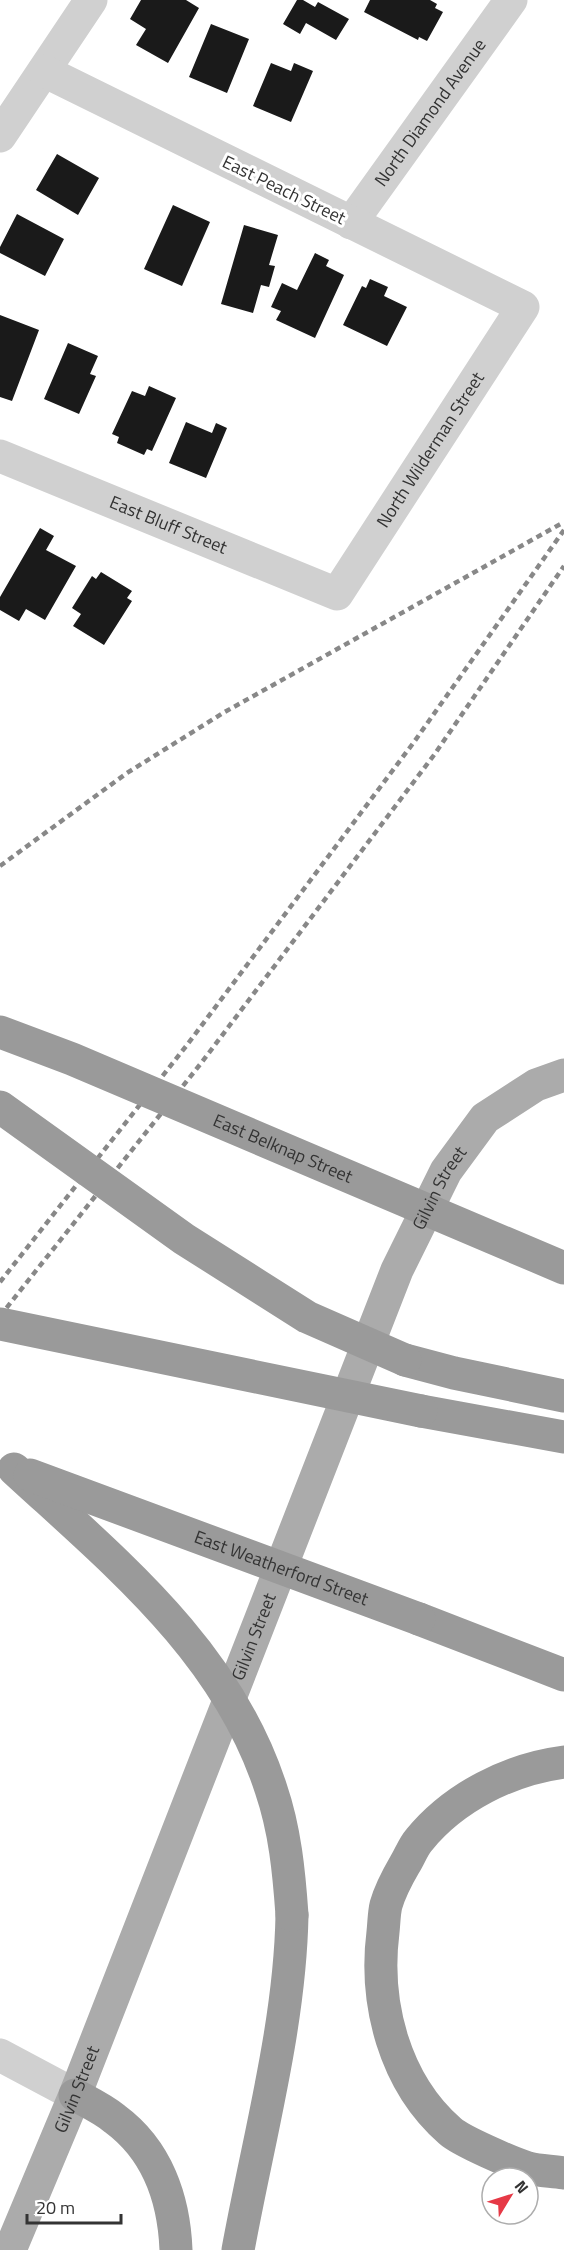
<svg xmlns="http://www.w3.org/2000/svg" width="564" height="2250" font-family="'Titillium Web',sans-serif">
  <rect width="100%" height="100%" fill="#fff"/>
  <path fill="#1a1a1a" d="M141,0H186L199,8L168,63L136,45L146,29L130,19Z
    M297,0H303L315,7L318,2L349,19L336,40L306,23L300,34L283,24Z
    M370,0H430L437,4L435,8L443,12L427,41L419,37L418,40L364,12Z
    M211,24L249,39L227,93L189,77Z
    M271,63L291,71L294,63L313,71L291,122L253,106Z
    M57,154L99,178L78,215L36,190Z
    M173,205L210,222L182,286L144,269Z
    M17,214L64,239L45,276L0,253V247Z
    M244,225L278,235L269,265L275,266L269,287L261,285L253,313L221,304Z
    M315,253L329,260L326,266L344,275L315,338L276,320L281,311L271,307L282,283L297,290Z
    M370,279L388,287L384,296L407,307L387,346L343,325L362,286L366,288Z
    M0,315L39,330L12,401L0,397Z
    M68,343L98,356L90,374L96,376L79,414L44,399Z
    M149,386L176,398L152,451L147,449L144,455L117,443L119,437L112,434L132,391L145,396Z
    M186,422L212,433L216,423L227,428L206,478L169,463Z
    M40,528L54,536L46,550L76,566L45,620L26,609L19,621L0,610V597Z
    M101,572L132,591L127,598L132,601L104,645L73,626L81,614L72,608L92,576L96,579Z"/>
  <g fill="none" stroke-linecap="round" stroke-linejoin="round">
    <g stroke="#d0d0d0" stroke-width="33">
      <path d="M0,136L91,0"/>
      <path id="s1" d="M351,223L511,0"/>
      <path id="s2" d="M0,456L337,594L523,307L44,71"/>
      <path d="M0,2055L75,2095"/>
    </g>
    <path stroke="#ababab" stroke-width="33" id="s3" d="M10,2250L75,2095L397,1270L446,1171L485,1118L536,1085L564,1075"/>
    <path stroke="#9a9a9a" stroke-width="33" d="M405,1360L454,1373L564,1396
      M421,1411L564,1437
      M419,1619L564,1675
      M564,1762C510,1769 454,1797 419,1840C413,1847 410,1856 405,1864C398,1876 390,1891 386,1905C384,1913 384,1923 383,1932C374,2003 394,2082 450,2131C461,2141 512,2163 528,2168C539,2171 552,2171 564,2173
      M75,2095C88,2102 103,2109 115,2119C157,2150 174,2199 176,2250
      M238,2250C258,2140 290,2026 292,1915"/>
    <path stroke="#888" stroke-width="4.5" stroke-dasharray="6 4.5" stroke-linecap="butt" d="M0,866L127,773L223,713L564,522
      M0,1282L187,1045L414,742L564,530
      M0,1316L202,1062L434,755L564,566"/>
    <g stroke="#9a9a9a" stroke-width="33">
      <path id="s4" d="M0,1032L72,1059L564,1268"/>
      <path d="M0,1107L184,1239L307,1317L405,1360"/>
      <path d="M0,1324L421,1411"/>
      <path d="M14,1469C116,1563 227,1652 271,1789C285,1830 289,1872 292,1915"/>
      <path id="s5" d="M30,1475L419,1619"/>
    </g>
  </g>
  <g text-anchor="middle" stroke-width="6" stroke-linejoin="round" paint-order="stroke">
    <g font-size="18" fill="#333" stroke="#fff">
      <text dy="6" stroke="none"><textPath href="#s1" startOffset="136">North Diamond Avenue</textPath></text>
      <text transform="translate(284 190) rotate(26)" y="6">East Peach Street</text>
      <text dy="6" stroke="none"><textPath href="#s2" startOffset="536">North Wilderman Street</textPath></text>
      <text dy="6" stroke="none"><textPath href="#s2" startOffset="182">East Bluff Street</textPath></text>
      <text dy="6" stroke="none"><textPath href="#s4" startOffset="306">East Belknap Street</textPath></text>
      <text dy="6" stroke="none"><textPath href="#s3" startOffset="1146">Gilvin Street</textPath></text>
      <text dy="6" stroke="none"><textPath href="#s5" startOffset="268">East Weatherford Street</textPath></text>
      <text dy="6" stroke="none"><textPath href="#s3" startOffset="660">Gilvin Street</textPath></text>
      <text dy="6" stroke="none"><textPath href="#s3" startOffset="174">Gilvin Street</textPath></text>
    </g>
  </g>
  <g transform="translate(510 2196) rotate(52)"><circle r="28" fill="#ffffff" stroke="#adadad" stroke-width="1.5"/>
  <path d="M0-4.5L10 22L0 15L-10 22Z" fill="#e63946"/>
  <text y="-9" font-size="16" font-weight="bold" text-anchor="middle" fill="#333333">N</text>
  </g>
  <path d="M27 2214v9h94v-9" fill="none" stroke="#333333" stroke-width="3"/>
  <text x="36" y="2214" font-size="18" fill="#333333" stroke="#ffffff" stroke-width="4.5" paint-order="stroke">20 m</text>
</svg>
